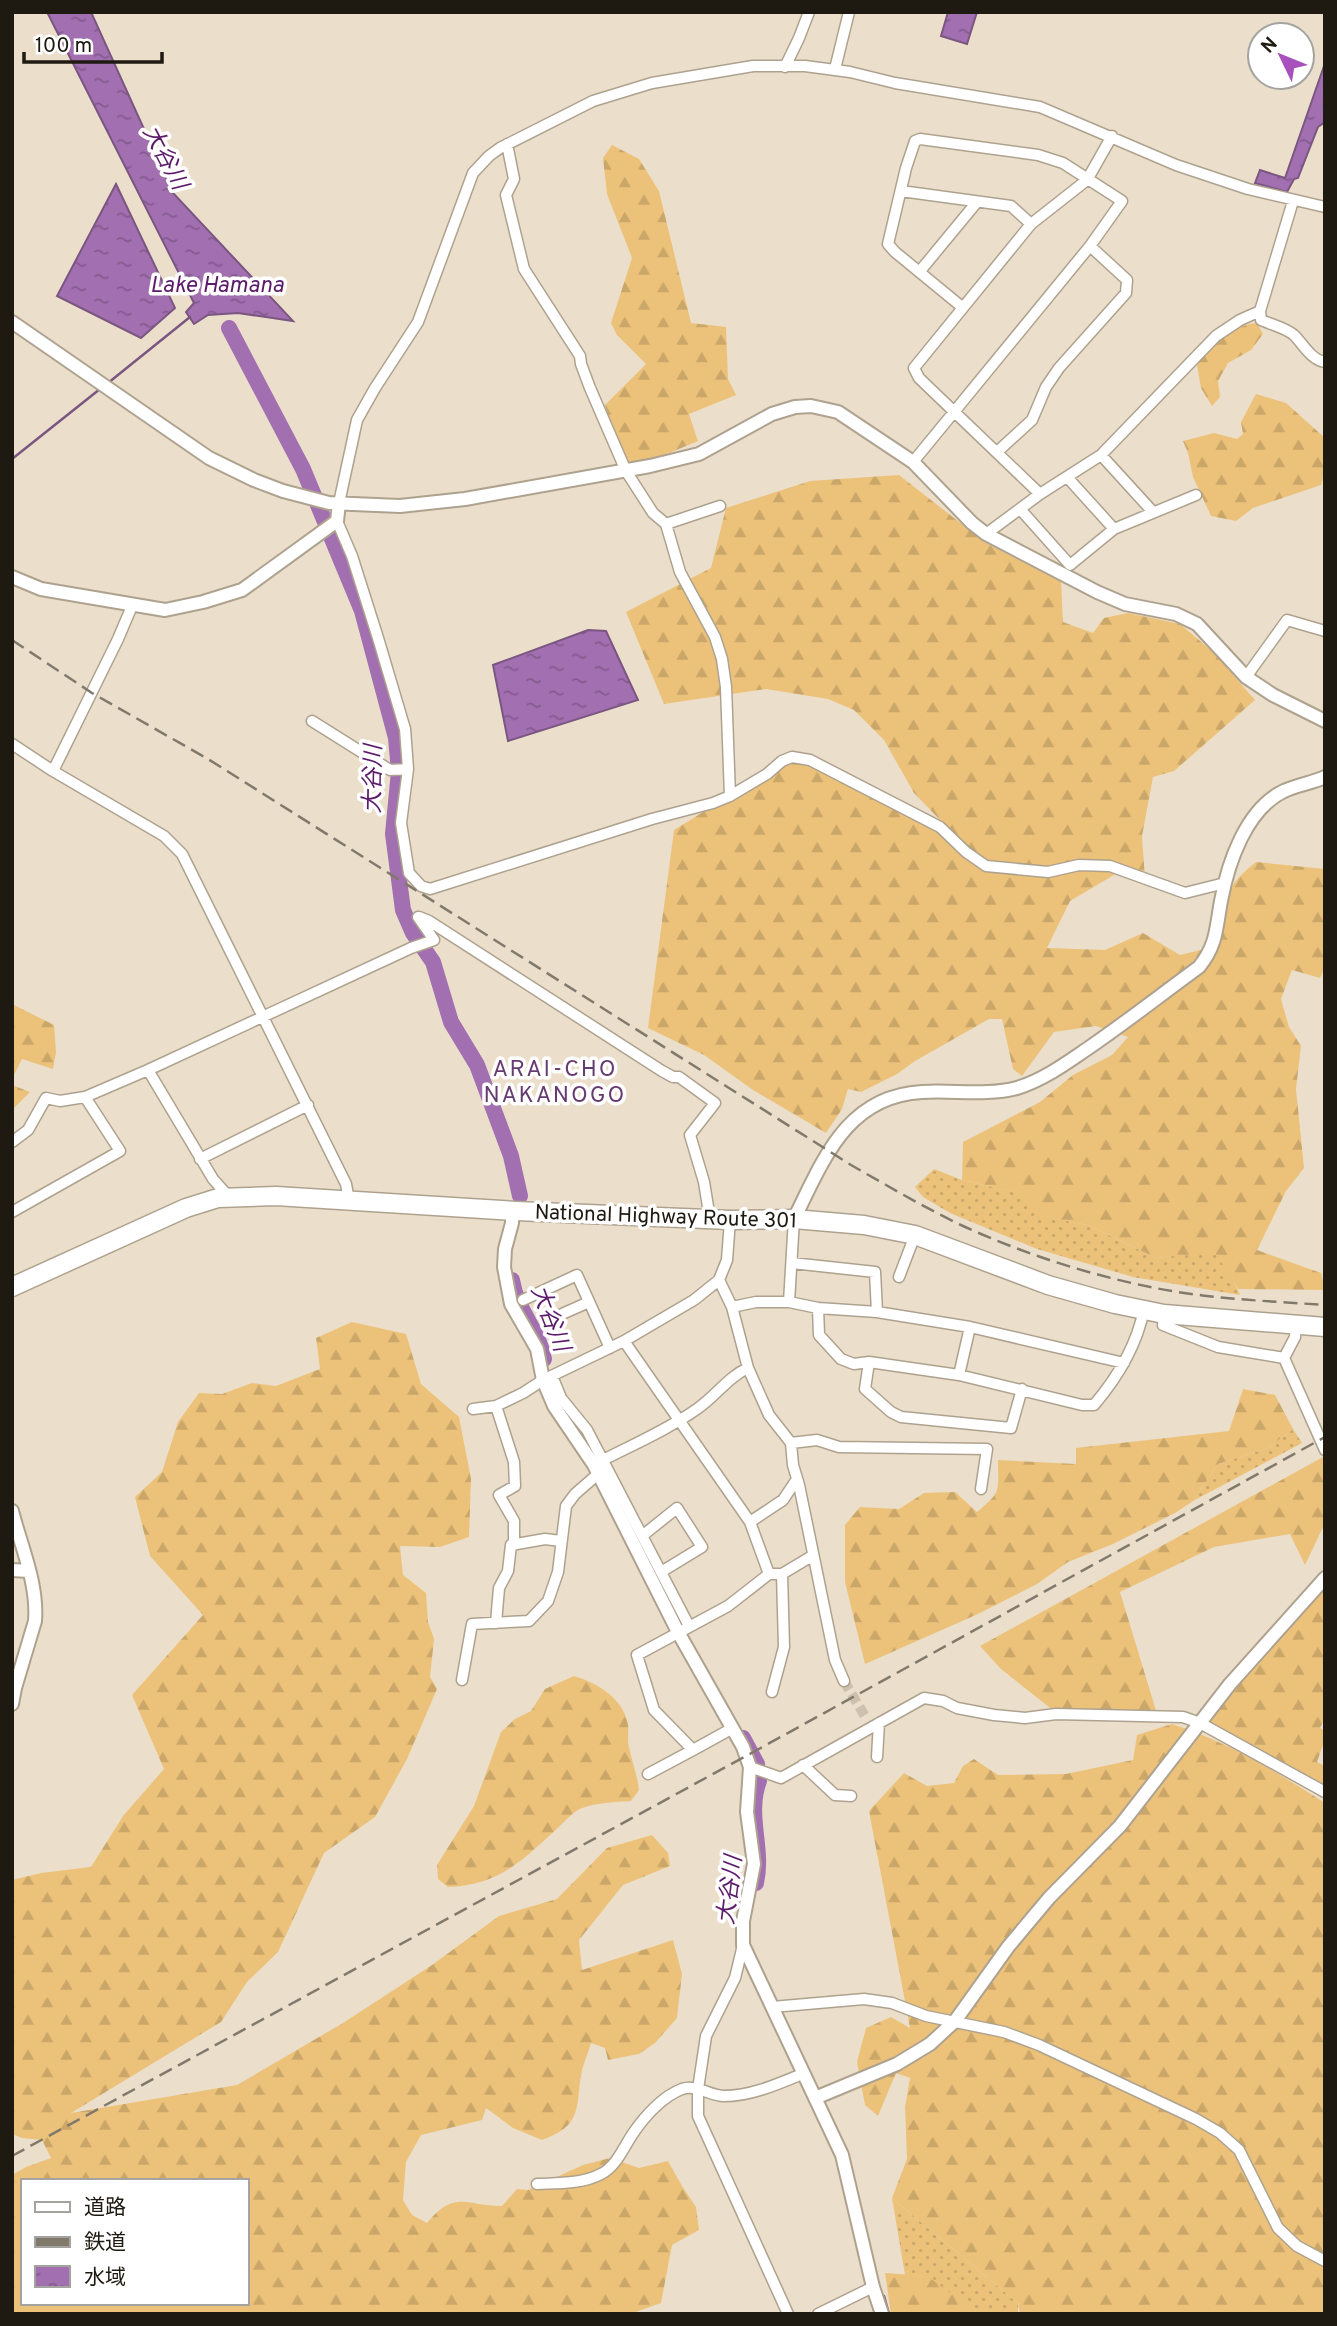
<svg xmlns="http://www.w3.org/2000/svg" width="1337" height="2326" font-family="Overpass,'Noto Sans JP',sans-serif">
  <defs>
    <pattern id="grass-dots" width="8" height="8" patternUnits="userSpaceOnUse" patternTransform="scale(1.75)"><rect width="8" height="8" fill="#ecc27a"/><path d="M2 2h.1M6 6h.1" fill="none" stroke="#caa668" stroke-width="1.8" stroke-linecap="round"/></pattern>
    <pattern id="forest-firs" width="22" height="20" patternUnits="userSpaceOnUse" patternTransform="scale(1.75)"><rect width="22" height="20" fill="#ecc27a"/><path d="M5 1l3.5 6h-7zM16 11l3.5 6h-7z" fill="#caa668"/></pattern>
    <pattern id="cemetery-stones" width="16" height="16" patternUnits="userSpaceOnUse" patternTransform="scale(1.75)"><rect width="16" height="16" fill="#ecc27a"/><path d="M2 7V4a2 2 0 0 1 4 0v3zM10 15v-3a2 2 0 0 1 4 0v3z" fill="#caa668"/></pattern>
    <pattern id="water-ripples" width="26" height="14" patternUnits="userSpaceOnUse" patternTransform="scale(1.75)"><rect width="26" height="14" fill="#a26fb0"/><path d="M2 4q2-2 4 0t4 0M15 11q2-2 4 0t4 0" fill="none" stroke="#835a8e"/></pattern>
  </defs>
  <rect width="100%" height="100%" fill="#ebdfcb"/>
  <path fill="url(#grass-dots)" d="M934,1169L962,1180L1016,1192L1042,1216L1088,1225L1156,1258L1219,1250L1240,1295L1133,1277L1037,1249L950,1213L923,1197L915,1187Z
    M1293,1429L1302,1443L1193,1501L1218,1464L1268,1448Z
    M892,2198L1018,2303V2314H979L921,2276L905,2275Z"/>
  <path fill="url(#forest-firs)" fill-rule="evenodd" d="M612,145L639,159L659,191L691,323L726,327L728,379L736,395L689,414L698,441L626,471L605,405L646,364L617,335L611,323L632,258L607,194L603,158Z
    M1257,323L1263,334L1251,350L1228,363L1218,381L1220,397L1212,406L1201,388L1197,365C1212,345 1230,325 1257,323Z
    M1256,394L1286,403L1325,438V471L1321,485L1253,508L1236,521L1211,516L1193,477L1188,453L1183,441L1214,433L1237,439L1243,434L1241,422Z
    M899,475L986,543L1061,582L1063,622L1093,633L1104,618L1128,613L1180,624L1213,652L1255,700L1174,771L1153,777L1142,836L1145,879L1119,872L1070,901L1047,948L1105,950L1143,933L1180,955L1213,947C1220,906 1222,889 1256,862L1325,869V967L1320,978L1292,970L1281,999L1289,1027L1301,1046L1296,1089L1304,1168L1286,1191L1257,1250L1321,1273L1325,1290L1238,1289L1215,1252L1156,1258L1088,1225L1040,1216L1015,1192L962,1180L963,1142L1040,1102L1073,1075L1112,1055L1128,1037L1096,1026L1054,1032L1022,1076L1013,1069L1002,1019H989L915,1061L897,1074L861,1092L848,1089L842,1109L826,1133L753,1090L704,1055L648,1028L674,830L792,757L940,827L971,852L914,793L884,740L854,710L828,699L766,689L664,704L626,612L711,568L726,508L810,481Z
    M12,1004L54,1025L56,1052L53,1069L22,1059L12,1079L14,1028Z
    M352,1322L406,1334L421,1384L459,1417L471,1479L469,1537L440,1547L400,1546L403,1575L426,1593L428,1622L434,1639L430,1677L437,1689L407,1759L375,1817L324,1853L278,1952L247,1982L221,2022L71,2113L237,2085L343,2023L432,1965L499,1916L557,1899L607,1848L652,1835L668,1853L670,1866L623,1885L579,1940L582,1970L673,1940L682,1974L677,2018L655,2043L639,2054L608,2060L605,2048L591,2043C588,2054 583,2064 581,2075C576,2110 581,2126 542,2140L513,2128L486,2108L482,2120L421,2135L406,2162L403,2200L412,2215L427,2223C455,2189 466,2206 502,2206L517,2189L528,2190L583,2165L610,2158L639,2168L668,2161L682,2186L696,2207L699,2230L672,2245L661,2303L630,2314H12V2175L26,2167L51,2158L42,2140L22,2138L12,2134V1880L41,1873L91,1867L123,1816L164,1769L132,1695L203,1615L150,1556L135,1497L162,1472L178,1422L199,1393L222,1394L252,1383L276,1386L320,1369L316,1338ZM23,2181H247V2303H23Z
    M1243,1389L1275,1395L1293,1429L1268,1448L1218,1464L1193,1501L1175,1513L1113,1544L1068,1562L1037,1584L978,1614L865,1664L845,1582V1525L860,1507L899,1509L924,1493L955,1492L977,1512C1002,1491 998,1492 998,1460L1076,1464V1448L1229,1431Z
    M1323,1457L1325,1459V1523L1305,1565L1290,1534L1214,1547L1120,1592L1157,1714L1054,1711L1001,1669L980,1646Z
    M1325,1588V1718L1320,1728L1325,1731V1739L1317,1762L1325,1766V1785L1212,1723L1209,1718Z
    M574,1676C598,1683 624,1699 628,1725C629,1732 627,1740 629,1747C632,1762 637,1774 639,1790L631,1801C617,1802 590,1803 578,1810C568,1816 559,1828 550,1835C517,1866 494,1885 448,1887L438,1879L437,1865L474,1806L501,1732L515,1719L531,1711L545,1689Z
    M1172,1724C1225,1740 1278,1773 1325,1803V2314H1020L1018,2303L892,2198L907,2159L905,2107L910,2078L896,2073L878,2116L865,2105L857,2062L866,2028L891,2017L910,2028L869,1811L904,1773L927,1786L954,1783L963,1766L974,1759L998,1775L1066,1774L1133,1760L1137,1735Z
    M885,2273L927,2276L979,2314H891Z"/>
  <path fill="url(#cemetery-stones)" d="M12,1085L30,1092L12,1110Z"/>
  <path fill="url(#water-ripples)" stroke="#7a5681" stroke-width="2" d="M47,12H91L173,193L293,321L238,313L208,315L194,324L186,312L194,303Z
    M948,12H977L967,44L941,36Z
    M1325,63V122L1318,127L1298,178L1294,179L1287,192L1255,183L1260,170L1285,178Z
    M116,184L175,308L141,338L57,296Z
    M588,630L606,631L638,700L508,741L493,665Z"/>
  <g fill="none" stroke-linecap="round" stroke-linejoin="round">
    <path stroke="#7a5681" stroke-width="2.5" d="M108,383L190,317
      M12,459L100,389
      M884,2296L889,2314"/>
    <path stroke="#a26fb0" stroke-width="16" d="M229,328L303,469L362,611L396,738L399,771L393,834L403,910L413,933L433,962L451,1022L477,1065L511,1156L520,1196
      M512,1280C517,1312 539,1329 544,1359
      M553,1394L581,1432L598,1462
      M743,1738L757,1764
      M756,1883C764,1848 746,1815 759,1781"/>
    <path stroke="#ccc1af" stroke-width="10" stroke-dasharray="10 5" stroke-linecap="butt" d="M844,1681L866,1718"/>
    <g stroke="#aea28f" stroke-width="13">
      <path id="street" d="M785,67L799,38L809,12
        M835,69L849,12
        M507,144L514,179L506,195L524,269L580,356L581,364L590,388L626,471L653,513L666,524L680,572L715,637L722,659L726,687L730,796
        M901,191L1011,206L1031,224
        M1293,201L1260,311L1261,320C1270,324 1286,328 1294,335C1303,344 1311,360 1325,362
        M920,271L977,202
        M997,452L1032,420L1046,387L1059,368L1126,293L1127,280L1090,246
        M1101,455L1153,512
        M913,462L1090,246L1122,201L1063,163L1038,155L920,139L915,141L906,168L888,244L895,252L962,307
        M1067,477L1114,529
        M1040,494L919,378L914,368L1031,224L1087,180L1112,136
        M339,503L357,420L375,388L418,322L473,173L489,156L500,148L593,101L652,83L753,66H805L850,72L895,83L1040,107L1176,165L1248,189L1325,207
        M1020,509L1070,565L1114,529L1196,495
        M337,521L352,556L378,638L405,729L408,769L401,823L409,873L421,886L430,889L652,819L713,803L730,796L767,774L782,761L792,757L810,760L940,827L966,852L986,866L1048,872L1079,865L1110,866L1185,893L1225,883
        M666,524L720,506
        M986,534L1040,494L1101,455L1216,336L1240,320L1260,311
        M1246,677L1287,620L1325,631
        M312,721L390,770L408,769
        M12,744L53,771L164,836L182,854L346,1184L349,1201
        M53,771L118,639L132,606
        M419,917L429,921L662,1071L673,1077H679L715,1103L690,1135L704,1182L710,1219
        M148,1070L213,1179L229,1197
        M12,1142L28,1130L46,1098L60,1101L85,1097L148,1070L411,948L434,940L418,917
        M200,1159L308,1105
        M12,1212L120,1151L85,1097
        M792,1263L875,1272L877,1312
        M899,1277L915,1235
        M719,1280L732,1307L748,1368L769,1415L791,1443L793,1465L799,1485L835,1660L844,1681
        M523,1300L577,1275L610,1348
        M789,1302L794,1219
        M732,1307L756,1302H789L818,1308L877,1312L970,1327L1124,1363
        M818,1308L819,1335L841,1359L854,1364L869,1362L959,1375L1082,1405H1094C1117,1378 1137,1345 1144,1309
        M1164,1314L1163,1325L1218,1347L1284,1358
        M553,1318L589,1302
        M1296,1325L1295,1337L1284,1358L1325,1450
        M624,1341L750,1522L769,1574
        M869,1362L865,1389L891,1412L901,1417L1011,1428L1022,1389
        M959,1375L970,1327
        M552,1376L561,1398L587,1430L689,1626
        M496,1406L514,1462L515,1486L499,1495L514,1521V1545
        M473,1409L496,1406L523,1393L543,1380L624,1341L694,1300L719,1280L727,1260L730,1220
        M791,1443L817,1440L839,1447L987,1449L981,1489
        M599,1462C632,1445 667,1430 697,1409C716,1396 728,1377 748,1368
        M750,1522L783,1500L797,1479
        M642,1536L677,1508L702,1547L661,1572
        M496,1623L499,1588L508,1571L511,1545L545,1539L561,1541
        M462,1680L472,1624L529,1621L548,1601L558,1572L566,1506L575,1494L598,1474
        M772,1692L784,1647L782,1574
        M731,1729L693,1750L654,1710L637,1655L728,1606L769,1574H782L812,1556
        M877,1757L879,1723
        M803,1765L835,1795L851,1796
        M750,1767L781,1778L924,1698L943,1701L957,1708L994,1715L1025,1718L1056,1714L1183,1717L1200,1723L1325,1792
        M648,1774L693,1750
        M743,1945L735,1978L706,2036L698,2089V2116L788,2314
        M772,2007L864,1999L892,2003L926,2016L1004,2032L1039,2045L1196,2119L1220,2133L1239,2150L1278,2228L1297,2246L1325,2261
        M537,2184C558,2183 582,2184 601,2174C617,2166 624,2146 634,2132C645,2116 663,2096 682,2089C697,2084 710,2096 724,2096C751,2096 778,2084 802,2074
        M818,2314L873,2287"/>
    </g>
    <g stroke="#aea28f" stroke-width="16">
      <path id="secondary" d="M12,322L209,458L254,480L283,491L329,503L400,506L465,499L650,466L699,454L772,414L795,407L811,406L838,412L913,462L972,523L986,534L1097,592L1125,604L1176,614L1197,624L1246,677L1273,695L1325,721
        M12,577L41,589L165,610L203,602L242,590L337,521L339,503
        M512,1210V1223L505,1249L504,1267L511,1304L537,1349L543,1380L554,1406L594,1465L678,1632L743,1747L750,1767L747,1812L754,1864L743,1921V1945L842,2155L873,2287L882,2314
        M794,1219C823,1161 846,1096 922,1092C953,1090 987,1096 1017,1088C1043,1080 1065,1064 1087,1049C1125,1023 1162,994 1199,967C1217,945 1216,928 1221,901C1228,863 1246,809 1284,791C1297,785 1312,783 1325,777
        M12,1511C21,1546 38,1584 35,1621L15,1688L12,1704
        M12,1570L29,1571
        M815,2098L897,2064L930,2044L955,2021L1008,1947L1049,1898L1120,1826L1230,1684L1325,1578"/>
    </g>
    <g stroke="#aea28f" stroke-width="21">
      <path id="highway" d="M12,1287L186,1208L218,1198L276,1196L516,1211L730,1220L794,1219L864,1225L915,1235L1048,1285L1115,1304L1164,1314L1325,1327"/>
    </g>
    <use href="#street" stroke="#fff" stroke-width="10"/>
    <use href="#secondary" stroke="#fff" stroke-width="12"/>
    <use href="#highway" stroke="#fff" stroke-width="18"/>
    <path stroke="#81796b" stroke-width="2.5" stroke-dasharray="14 7" stroke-linecap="butt" d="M12,640L92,693L208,759L851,1165C888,1186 925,1208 963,1226C1024,1254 1090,1275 1155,1288C1211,1299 1268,1301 1325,1305
      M12,2156L757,1750L1325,1437"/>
  </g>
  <g text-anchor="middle" stroke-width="7" stroke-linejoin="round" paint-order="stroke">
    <g font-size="21" fill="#1e1a12" stroke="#fff">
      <text transform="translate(666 1216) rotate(2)" y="7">National Highway Route 301</text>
    </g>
    <g font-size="23" font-style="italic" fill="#5b1a6a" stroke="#fff">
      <text transform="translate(166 157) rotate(62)" y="8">大谷川</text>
      <text x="217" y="292">Lake Hamana</text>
      <text transform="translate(372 779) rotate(-89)" y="8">大谷川</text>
      <text transform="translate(551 1318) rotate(69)" y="8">大谷川</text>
      <text transform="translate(729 1890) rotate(-83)" y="8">大谷川</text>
    </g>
    <g font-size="23" letter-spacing="2" fill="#663b71" stroke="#fff">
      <text x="555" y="1076">ARAI-CHO<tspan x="555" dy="26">NAKANOGO</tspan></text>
    </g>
  </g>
  <rect width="1337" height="2326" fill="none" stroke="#1e1a12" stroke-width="28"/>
  <rect x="21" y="2179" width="228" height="126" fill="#ffffff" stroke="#a5a3a0" stroke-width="2"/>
  <rect x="35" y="2202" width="35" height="10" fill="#ffffff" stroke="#a5a3a0" stroke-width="2"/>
  <text x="84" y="2214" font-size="21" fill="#1e1a12">道路</text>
  <rect x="35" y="2237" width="35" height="10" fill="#81796b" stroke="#a5a3a0" stroke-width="2"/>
  <text x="84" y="2249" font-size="21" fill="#1e1a12">鉄道</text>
  <rect x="35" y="2266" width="35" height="21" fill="url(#water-ripples)" stroke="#a5a3a0" stroke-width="2"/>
  <text x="84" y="2284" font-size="21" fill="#1e1a12">水域</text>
  <g transform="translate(1281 56) rotate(313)"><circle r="33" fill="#ffffff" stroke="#a5a3a0" stroke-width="2"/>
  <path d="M0-5L12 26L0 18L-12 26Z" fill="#a851be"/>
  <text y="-10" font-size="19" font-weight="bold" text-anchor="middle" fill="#1e1a12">N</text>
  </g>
  <path d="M24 52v10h138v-10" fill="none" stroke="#1e1a12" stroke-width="3.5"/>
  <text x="35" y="52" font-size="21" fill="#1e1a12" stroke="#ffffff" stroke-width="5" paint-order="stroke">100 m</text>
</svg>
